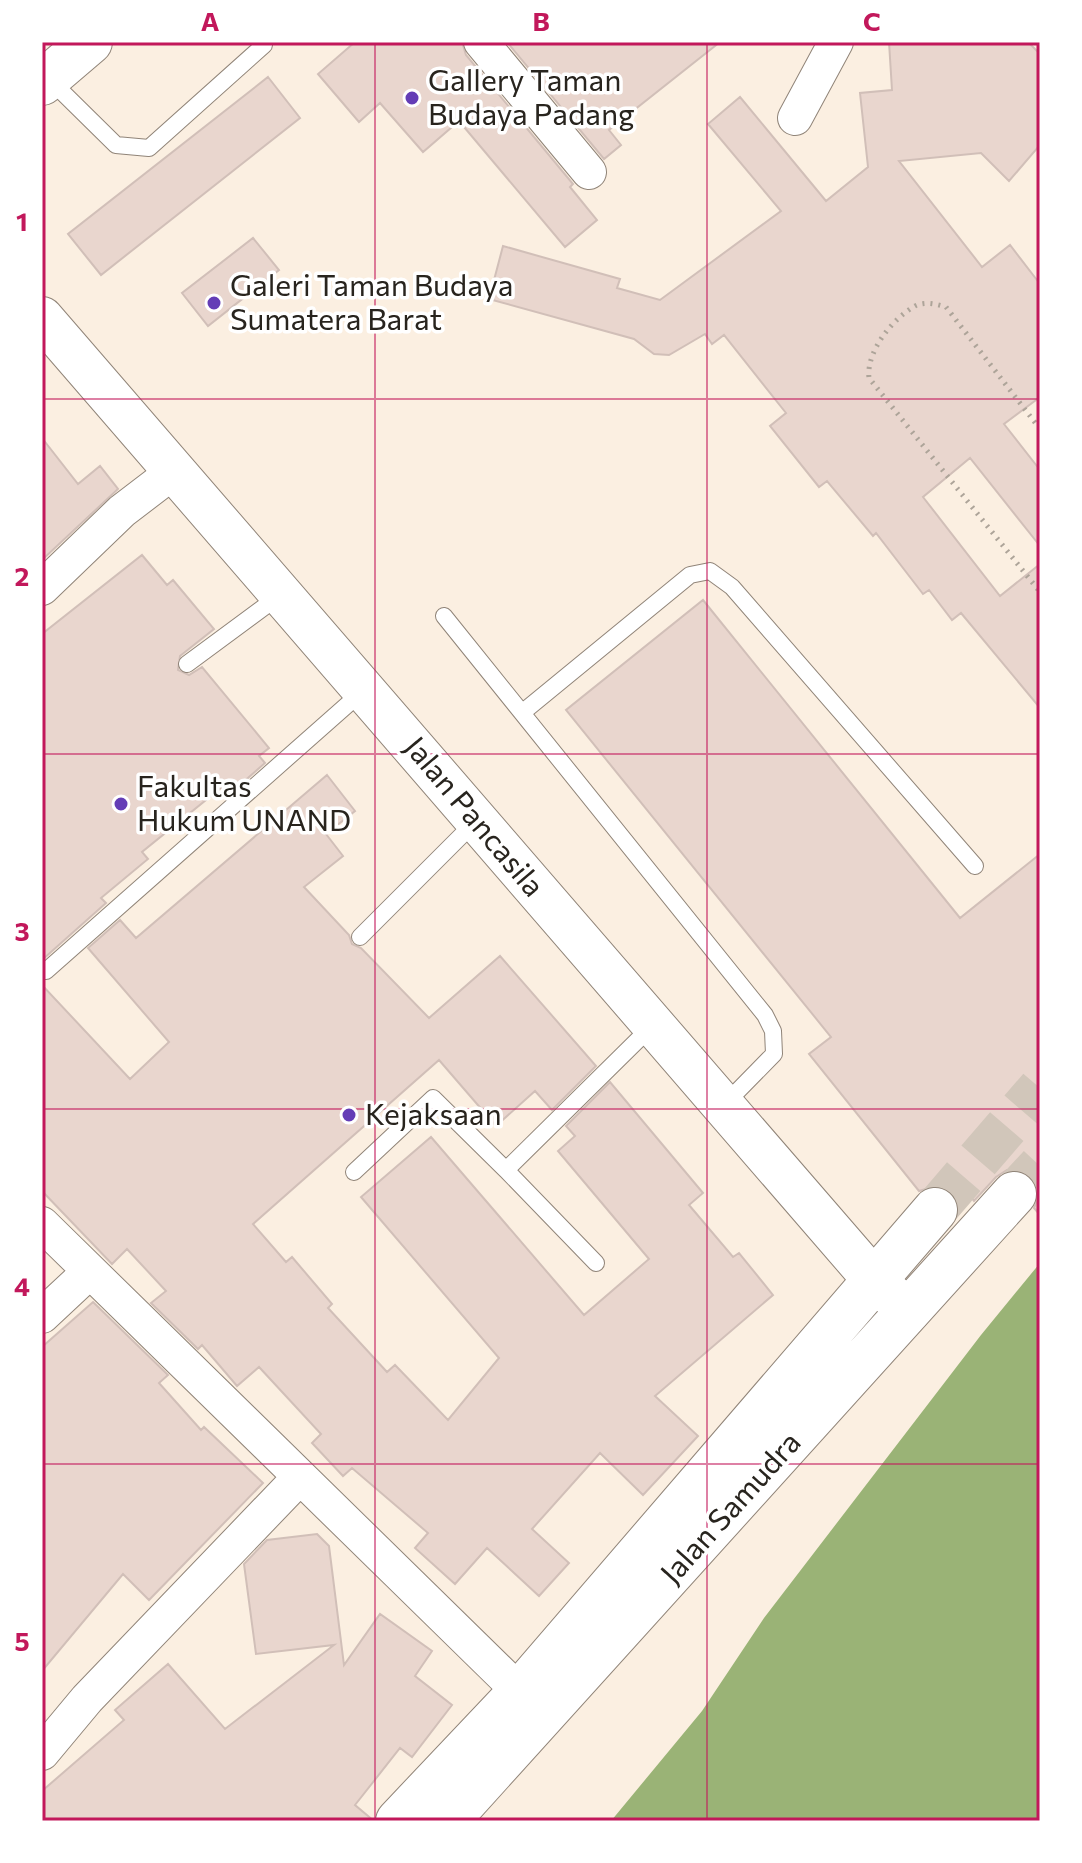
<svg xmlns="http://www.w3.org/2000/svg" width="1082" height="1863" font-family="Commissioner,sans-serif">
  <rect width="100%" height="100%" fill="#fbefe1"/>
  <path fill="#9ab376" d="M1040,1263V1821H611L702,1711L764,1618L981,1335Z"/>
  <path fill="#e9d6ce" stroke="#d1bfb8" stroke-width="2" d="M355,42H462L466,55L573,184L570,187L597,220L565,247L459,121L423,152L380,103L359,122L318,74Z
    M507,42H720L609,130L621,145L604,159Z
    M889,42H1028L1040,54V145L1009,181L981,153L899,161L982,267L1010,245L1040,284V397L1004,424L1040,470V546L970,458L923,497L1000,596L1040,564V708L961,613L952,620L929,590L923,594L876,533L873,536L827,481L819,487L770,426L786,413L724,335L712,344L705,334L669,355L654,354L634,339L489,299L503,246L620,279L617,288L660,300L781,211L708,124L740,97L826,201L868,167L860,93L892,90Z
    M268,77L300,118L101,275L68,234Z
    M253,238L279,270L208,326L182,293Z
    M42,438L78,484L100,466L118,489L42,560Z
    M142,555L167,585L173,580L214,629L180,656L178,670L189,675L202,667L269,748L259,756L265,763L240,785L233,791L227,783L142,852L148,859L101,898L106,903L42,960V634Z
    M703,600L960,918L1040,854V1215L1034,1208L1038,1198L1037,1186L1030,1175L1018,1170H1007L996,1177L974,1201L966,1191L957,1199L951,1191L939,1185L919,1191L809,1054L831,1037L566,710Z
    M327,775L355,811L326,834L343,856L304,887L349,935L352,944L361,948L429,1018L500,956L596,1066L552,1110L535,1091L496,1126L439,1060L253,1224L286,1262L292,1257L332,1304L328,1308L387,1372L395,1365L448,1420L499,1358L361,1197L431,1137L584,1315L649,1259L558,1151L575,1136L566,1126L610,1082L703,1193L689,1205L733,1257L739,1253L773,1295L655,1396L698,1436L643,1495L600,1453L532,1529L569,1563L539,1596L487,1548L455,1584L415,1548L428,1533L352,1468L343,1476L312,1443L321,1434L259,1367L237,1386L202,1345L198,1349L151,1303L166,1291L127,1249L112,1264L42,1191V985L130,1079L169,1042L88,948L120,920L136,938Z
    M93,1302L168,1375L159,1383L201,1430L204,1427L263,1483L149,1600L123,1574L42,1671V1347Z
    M317,1534L329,1546L344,1665L380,1614L432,1651L415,1676L452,1705L412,1757L400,1748L355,1805L374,1821H42V1791L124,1720L115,1710L168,1664L225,1729L334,1645L256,1654L244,1564L267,1540Z"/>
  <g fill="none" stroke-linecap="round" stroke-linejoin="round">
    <path stroke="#d1c6ba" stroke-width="44" stroke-dasharray="44 22" stroke-linecap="butt" d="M1014,1194L1040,1166
      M935,1210L1040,1088"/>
    <g stroke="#908478" stroke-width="18">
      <path id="service" d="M49,79L116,145L149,148L264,45
        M444,616L765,1015L773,1031L774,1054L723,1106
        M187,664L279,596
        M523,712L690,575L710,571L732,587L975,866
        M360,937L475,822
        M46,971L364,690
        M506,1170L596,1263
        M354,1172L433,1098L506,1170L652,1026"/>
    </g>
    <g stroke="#908478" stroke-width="36">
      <path id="minor" d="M481,42L589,172
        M795,118L836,42
        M42,588L122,511L173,472
        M42,1224L520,1692
        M42,1316L88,1273
        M42,1753L87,1699L300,1477"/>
    </g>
    <g stroke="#908478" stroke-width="44">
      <path id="tertiary" d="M42,318L874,1280L909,1311"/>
    </g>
    <g stroke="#908478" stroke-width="46">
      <path id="secondary" d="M42,83L90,42"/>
    </g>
    <g stroke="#908478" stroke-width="46">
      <path id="primary" d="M398,1821L520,1692L935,1210
        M447,1821L1014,1194"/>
    </g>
    <path stroke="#ada499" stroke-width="5" stroke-dasharray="2 6" stroke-linecap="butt" d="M1040,429L946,307C936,304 925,301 915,306C892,319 866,352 869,378L1040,592"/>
    <use href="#service" stroke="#fff" stroke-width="16"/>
    <use href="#minor" stroke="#fff" stroke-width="34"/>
    <use href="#tertiary" stroke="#fff" stroke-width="42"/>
    <use href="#secondary" stroke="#fff" stroke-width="44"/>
    <use href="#primary" stroke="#fff" stroke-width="44"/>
  </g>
  <path fill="none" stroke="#c2185b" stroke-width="2" stroke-opacity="0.55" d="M375,42V1821M707,42V1821M42,399H1040M42,754H1040M42,1109H1040M42,1464H1040"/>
  <g fill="#643db6" stroke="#fff" stroke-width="3">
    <circle cx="412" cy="98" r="8"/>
    <circle cx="214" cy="303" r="8"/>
    <circle cx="121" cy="804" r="8"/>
    <circle cx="349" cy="1115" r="8"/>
  </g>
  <g text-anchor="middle" stroke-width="7" stroke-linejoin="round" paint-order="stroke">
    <g font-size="30" fill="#28241e" stroke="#fff" text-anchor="start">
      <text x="428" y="91">Gallery Taman<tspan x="428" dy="34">Budaya Padang</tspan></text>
      <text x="230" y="296">Galeri Taman Budaya<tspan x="230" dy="34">Sumatera Barat</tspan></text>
      <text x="137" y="797">Fakultas<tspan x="137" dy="34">Hukum UNAND</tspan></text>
      <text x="365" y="1125">Kejaksaan</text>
    </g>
    <g font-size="30" fill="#28241e" stroke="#fff">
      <text transform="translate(474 817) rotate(50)" y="10">Jalan Pancasila</text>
      <text transform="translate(731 1508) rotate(-48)" y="10">Jalan Samudra</text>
    </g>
  </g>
  <rect width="1082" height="1863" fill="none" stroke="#ffffff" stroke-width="88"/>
  <rect x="44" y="44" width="994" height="1775" fill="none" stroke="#c2185b" stroke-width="3"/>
  <g font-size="26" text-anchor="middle" font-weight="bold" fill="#c2185b">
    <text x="210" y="31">A</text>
    <text x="541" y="31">B</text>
    <text x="872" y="31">C</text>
    <text x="22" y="231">1</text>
    <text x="22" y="586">2</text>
    <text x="22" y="941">3</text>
    <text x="22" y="1296">4</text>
    <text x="22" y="1651">5</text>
  </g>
</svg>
